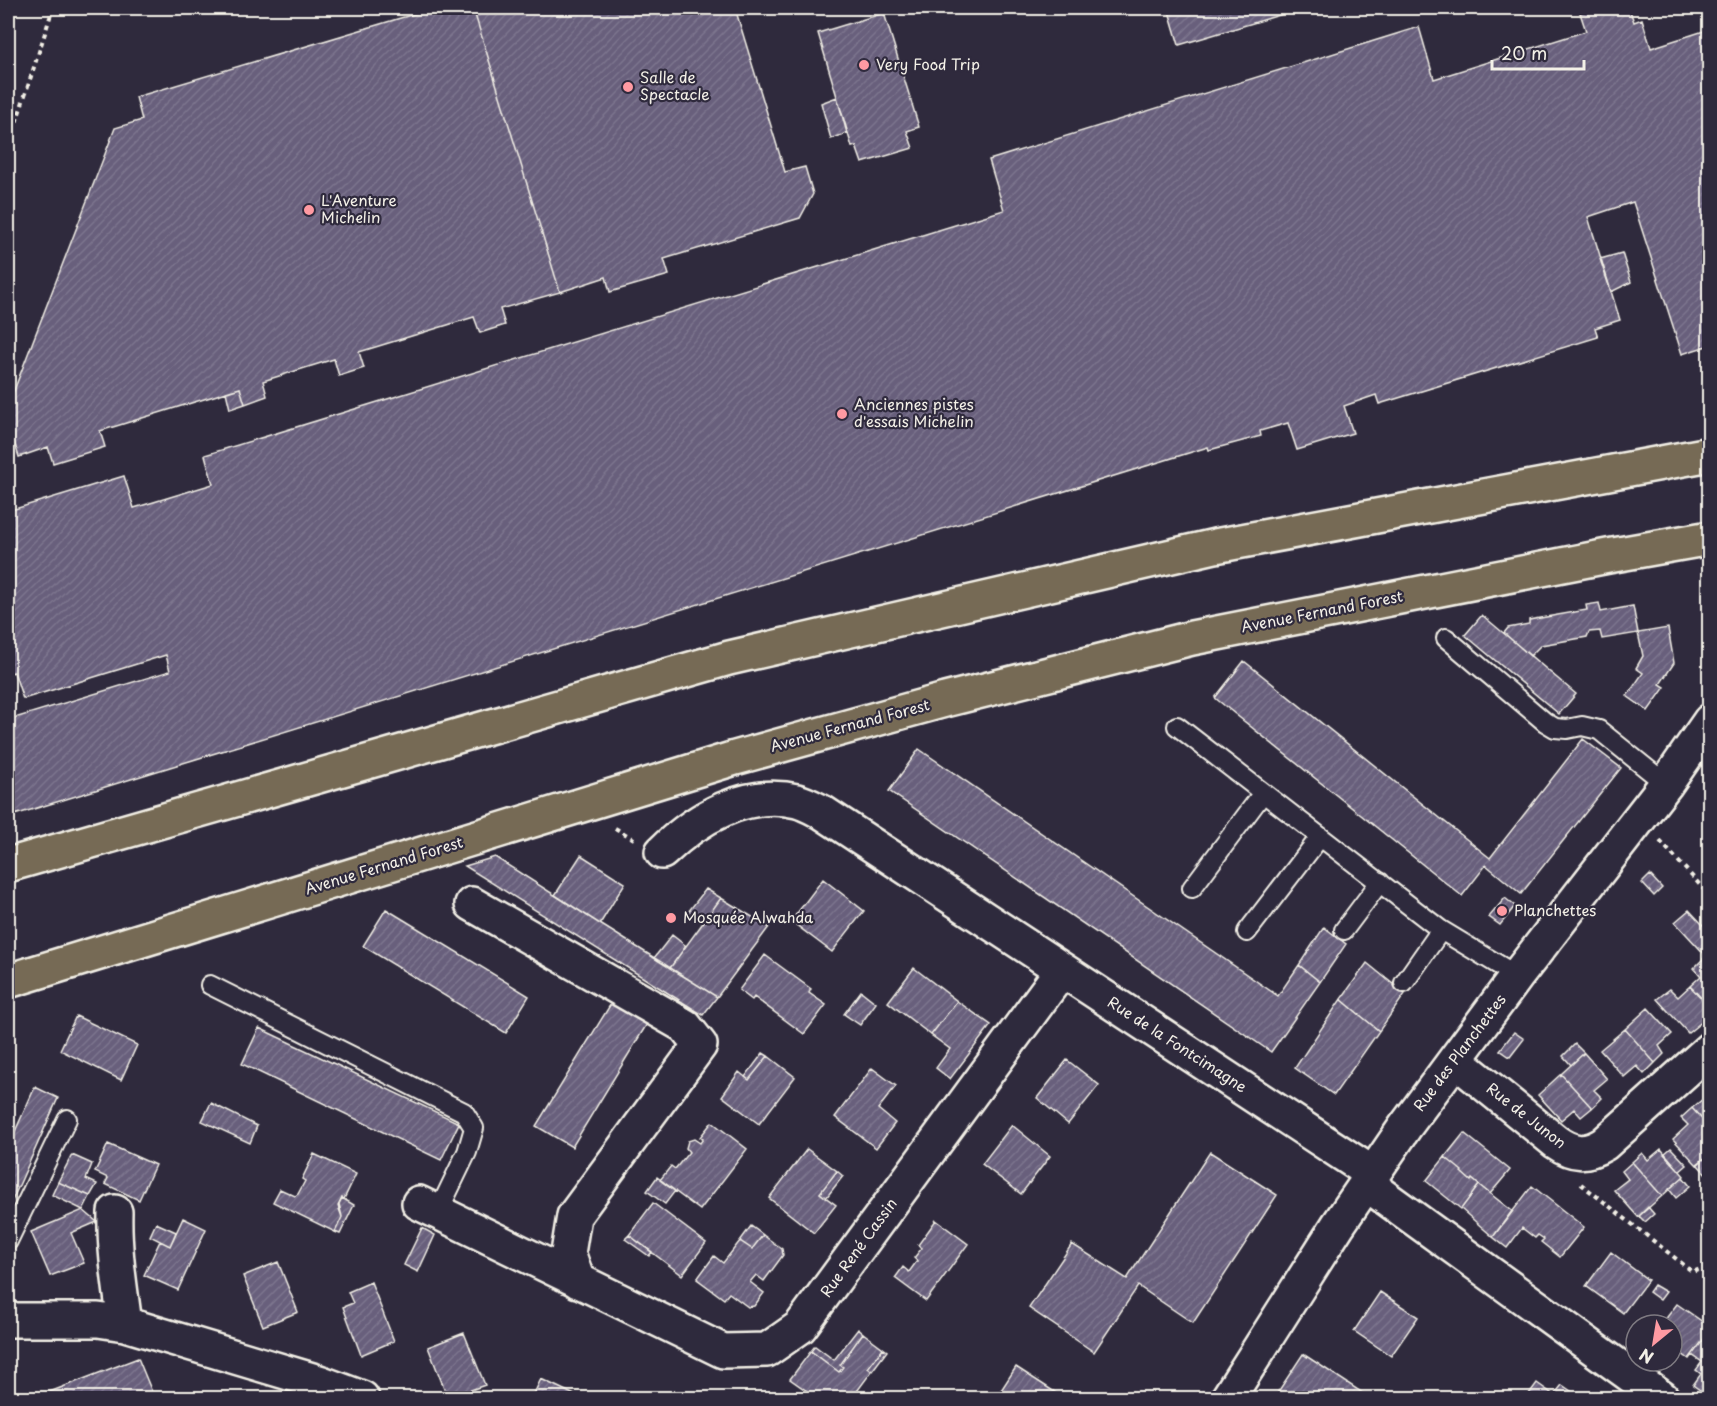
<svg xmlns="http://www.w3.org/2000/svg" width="1717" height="1406" font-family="'Playpen Sans',sans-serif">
  <defs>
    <pattern id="building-hatch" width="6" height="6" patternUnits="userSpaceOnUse" patternTransform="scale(1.5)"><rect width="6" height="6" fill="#675e7b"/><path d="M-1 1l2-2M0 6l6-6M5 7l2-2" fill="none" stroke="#7d768e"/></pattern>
  </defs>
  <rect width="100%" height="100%" fill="#2f2a3d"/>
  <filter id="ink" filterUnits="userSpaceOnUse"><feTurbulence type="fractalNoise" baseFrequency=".0167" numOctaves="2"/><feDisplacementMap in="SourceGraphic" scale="12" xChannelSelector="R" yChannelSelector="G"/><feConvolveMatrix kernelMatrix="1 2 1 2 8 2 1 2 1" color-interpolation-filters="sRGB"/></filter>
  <g filter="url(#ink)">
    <path fill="url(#building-hatch)" stroke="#f4f1e8" stroke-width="1.5" d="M434,8H473L560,292L500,309L505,325L480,333L474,317L359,352L364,368L339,376L334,359L263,381L267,396L245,404L240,388L100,431L105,447L53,463L48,447L19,457L8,423V406L115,128L142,120L136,97Z
      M473,8H735L785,172L805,167L813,194L800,218L664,259L669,275L610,292L606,277L560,292Z
      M1168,8H1303L1179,45Z
      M1600,8H1629L1634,22L1642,19L1651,48L1707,30L1701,11L1710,8V345L1682,354L1633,202L1588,217L1620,320L1595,328L1598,337L1379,404L1376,395L1344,406L1353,433L1297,450L1288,423L1260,431L1261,436L1209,450L1208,447L8,817V720L170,671L166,655L23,699L14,672L8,674V511L124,476L134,508L213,484L205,455L1004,210L989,160L1419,27L1434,79L1586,31L1580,13Z
      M884,13L919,127L907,131L913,148L862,163L856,146L852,147L818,33Z
      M837,97L847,133L831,139L821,103Z
      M1622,253L1631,282L1611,292L1600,259Z
      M240,388L245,404L230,409L226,392Z
      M1599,603L1601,612L1633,606L1638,633L1602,639L1600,631L1589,632L1587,637L1541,645L1530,656L1504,633L1508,628L1529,624V620L1587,610L1586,605Z
      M1482,615L1576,694L1559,714L1465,635Z
      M1668,628L1674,663L1660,684L1665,687L1648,711L1627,696L1643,673L1636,668L1643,656L1638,633Z
      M1244,661L1490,858L1583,739L1621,768L1521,894L1486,865L1462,896L1215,698Z
      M919,749L1278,996L1299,965L1320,982L1271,1052L889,791Z
      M581,855L625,883L600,924L555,895Z
      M495,857L600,924L717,997L703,1015L465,866Z
      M1650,875L1662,888L1654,896L1642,883Z
      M823,879L864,911L832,952L791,921Z
      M706,889L721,898L703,923L688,912Z
      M721,898L769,927L717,997L670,968Z
      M1505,898L1515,906L1500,925L1489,917Z
      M386,909L529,996L506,1033L363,946Z
      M1689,910L1703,925L1710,920V960L1675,922Z
      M1324,927L1346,944L1320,982L1299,965Z
      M672,935L686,946L670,968L654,958Z
      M765,955L811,989L809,993L826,1005L804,1034L754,997L752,1000L739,990Z
      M1706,956L1710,960V1007L1690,986L1701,976L1694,968Z
      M1367,963L1405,994L1379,1031L1341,999Z
      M914,968L957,1001L931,1035L888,1002Z
      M1690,986L1710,1007V1015L1688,1033L1657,999L1670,989L1678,997Z
      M861,991L876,1003L860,1025L844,1014Z
      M1341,999L1379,1031L1334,1095L1295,1068Z
      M957,1001L991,1025L950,1079L936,1068L950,1049L931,1035Z
      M612,1002L647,1024L572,1147L536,1126Z
      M1648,1008L1672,1034L1659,1046L1664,1054L1655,1063L1625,1029Z
      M76,1016L137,1045L121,1080L60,1050Z
      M259,1028L459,1123L441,1160L242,1064Z
      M1625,1029L1655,1063L1644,1074L1637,1066L1624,1077L1600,1050Z
      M1514,1032L1524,1039L1510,1057L1500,1050Z
      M1575,1044L1584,1053L1571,1065L1563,1056Z
      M763,1053L768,1056L749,1080L745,1077Z
      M1584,1053L1607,1079L1594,1090L1602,1098L1592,1108L1561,1074Z
      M768,1056L795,1077L759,1124L722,1096L739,1072L749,1080Z
      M1067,1060L1099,1085L1068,1124L1037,1098Z
      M872,1068L896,1086L878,1109L895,1123L876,1148L835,1117Z
      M1561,1074L1592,1108L1581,1117L1574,1109L1561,1120L1538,1095Z
      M35,1087L58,1098L8,1210V1147Z
      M1703,1099L1710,1106V1128L1692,1108Z
      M211,1103L257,1126L250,1143L202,1121Z
      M1692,1108L1710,1128V1154L1697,1165L1673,1139L1688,1125L1681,1118Z
      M712,1122L747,1149L700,1210L660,1180L671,1166L675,1169L689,1152L686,1148L688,1141L694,1139L700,1143L703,1139L700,1137Z
      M1012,1125L1050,1156L1021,1194L982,1164Z
      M1464,1133L1510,1170L1490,1194L1472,1179L1471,1181L1461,1172L1462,1171L1445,1157Z
      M108,1144L155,1165L139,1200L105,1184L108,1178L95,1172Z
      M1671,1148L1687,1165L1680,1171L1664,1154Z
      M807,1149L837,1171L820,1193L836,1205L814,1233L769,1198Z
      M1661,1149L1684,1176L1662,1196L1632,1162L1642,1153L1648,1160Z
      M1210,1152L1277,1195L1193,1323L1138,1286L1094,1352L1029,1308L1072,1244L1127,1279Z
      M314,1154L356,1174L344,1199L342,1198L339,1204L342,1217L335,1232L273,1202L280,1189L295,1196L298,1194L305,1181L302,1179Z
      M1710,1154V1178L1697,1164Z
      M72,1155L92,1164L86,1179L97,1184L90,1196L58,1182Z
      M1445,1157L1462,1171L1461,1172L1471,1181L1472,1179L1479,1185L1461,1209L1426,1181Z
      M1632,1162L1662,1196L1638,1217L1614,1190L1628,1179L1622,1171Z
      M837,1171L843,1176L826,1198L820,1193Z
      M657,1177L675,1191L665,1204L647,1191Z
      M1683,1177L1690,1186L1676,1198L1669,1189Z
      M58,1182L90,1196L83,1210L52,1195Z
      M1479,1185L1512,1211L1493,1237L1461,1209Z
      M1532,1186L1584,1227L1560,1257L1541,1242L1544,1239L1538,1235L1535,1238L1522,1228L1507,1248L1493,1237Z
      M342,1198L354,1205L340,1234L335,1232L342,1217L338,1206Z
      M653,1203L706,1243L682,1275L629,1235Z
      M1648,1207L1654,1214L1645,1222L1639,1216Z
      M83,1210L97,1222L71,1233L84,1263L50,1276L31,1232Z
      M183,1218L206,1229L178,1290L144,1275L160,1241L170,1246Z
      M936,1220L968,1244L926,1301L895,1278L903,1267L909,1272L917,1261L914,1258L922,1248L918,1245Z
      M156,1223L176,1232L170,1246L150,1236Z
      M751,1226L763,1235L752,1249L740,1241Z
      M422,1228L435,1235L418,1272L404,1265Z
      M629,1235L652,1252L649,1256L625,1239Z
      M763,1235L782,1249L783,1255L764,1281L756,1275L750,1282L764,1293L754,1306L748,1307L729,1293L724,1299L697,1279L714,1256L723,1263L740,1241L752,1249Z
      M1611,1252L1648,1280L1623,1313L1586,1286Z
      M278,1262L298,1312L263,1326L243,1276Z
      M371,1282L394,1341L361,1355L343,1307L353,1303L348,1292Z
      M1654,1285L1666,1292L1660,1300L1649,1292Z
      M1380,1292L1418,1317L1391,1356L1354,1331Z
      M1677,1304L1710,1327V1331L1689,1359L1672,1347L1674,1335L1672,1325H1661Z
      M858,1329L863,1333L840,1365L843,1367L839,1372L811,1351L815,1346L834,1360Z
      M1710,1331V1385L1704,1393L1693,1385L1701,1374L1696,1370L1702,1362L1692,1355Z
      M464,1333L485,1385L448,1398L428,1347Z
      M863,1333L883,1348L868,1368L872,1371L852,1398H817L790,1379L811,1351L839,1372L843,1367L840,1365Z
      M883,1348L887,1351L872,1371L868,1368Z
      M1303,1354L1369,1397L1368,1398H1274Z
      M138,1358L152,1392L135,1398H34Z
      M1016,1367L1064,1398H996Z
      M541,1379L581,1398H532Z
      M1537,1383L1554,1395L1562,1385L1581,1398H1526Z"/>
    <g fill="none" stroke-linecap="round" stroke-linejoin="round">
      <g stroke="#f4f1e8" stroke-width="22">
        <path id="service" d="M1446,638L1545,722L1555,728L1567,729L1582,726L1599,730L1666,784
          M1177,726L1441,930L1517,976
          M1192,888L1263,793
          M1344,930L1380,882
          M1247,932L1320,837
          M1404,983L1441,930
          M210,985L464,1112L474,1128L467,1152L438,1212
          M8,1241L67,1119"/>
      </g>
      <g stroke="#f4f1e8" stroke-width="38">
        <path id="minor" d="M662,852C697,818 746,789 797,801C805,803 814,808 822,812L1361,1166L1379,1193L1662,1398
          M472,904L685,1026L700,1045L574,1216L568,1253L578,1281
          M1455,1060L1556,1142C1573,1154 1586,1155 1604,1144L1710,1049
          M419,1203L723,1351L767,1350L800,1327L1062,970
          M115,1212C114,1250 120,1286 125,1324
          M8,1320H98L125,1324L319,1382L362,1398
          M1228,1398L1338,1225L1405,1127L1517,976L1666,784L1710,721"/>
      </g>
      <g stroke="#f4f1e8" stroke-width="38">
        <path id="primary" d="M8,865L729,658L1215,546L1710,454
          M8,981L735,758L945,700L1192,638L1608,556L1710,538"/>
      </g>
      <path stroke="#f4f1e8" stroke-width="4" stroke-dasharray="4.5 4.5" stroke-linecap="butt" d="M8,148L53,8
        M615,828L634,839
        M1660,841L1710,896
        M1581,1184L1693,1272L1710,1265"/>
      <use href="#service" stroke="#2f2a3d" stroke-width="18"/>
      <use href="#minor" stroke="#2f2a3d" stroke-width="33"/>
      <use href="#primary" stroke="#766a54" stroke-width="33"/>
    </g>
  </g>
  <g fill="#ff9aa2" stroke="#2f2a3d" stroke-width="2">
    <circle cx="864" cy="65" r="6"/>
    <circle cx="628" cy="87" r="6"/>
    <circle cx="309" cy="210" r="6"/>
    <circle cx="842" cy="414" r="6"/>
    <circle cx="1502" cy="911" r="6"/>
    <circle cx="671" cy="918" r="6"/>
  </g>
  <g text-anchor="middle" stroke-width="4.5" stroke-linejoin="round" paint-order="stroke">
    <g font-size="15" fill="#f4f1e8" stroke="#2f2a3d" text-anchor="start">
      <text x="876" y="70">Very Food Trip</text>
      <text x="640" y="83">Salle de<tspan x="640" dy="17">Spectacle</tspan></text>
      <text x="321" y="206">L'Aventure<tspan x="321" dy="17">Michelin</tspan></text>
      <text x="854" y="410">Anciennes pistes<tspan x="854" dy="17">d'essais Michelin</tspan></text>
      <text x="1514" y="916">Planchettes</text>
      <text x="683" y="923">Mosquée Alwahda</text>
    </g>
    <g font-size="15" fill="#f4f1e8" stroke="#2f2a3d">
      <text transform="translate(1322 612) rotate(-11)" y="5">Avenue Fernand Forest</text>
      <text transform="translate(850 726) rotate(-15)" y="5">Avenue Fernand Forest</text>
      <text transform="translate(384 866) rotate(-17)" y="5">Avenue Fernand Forest</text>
      <text transform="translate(1177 1045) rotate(33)" y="5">Rue de la Fontcimagne</text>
      <text transform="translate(1460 1053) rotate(-53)" y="5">Rue des Planchettes</text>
      <text transform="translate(1526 1116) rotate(38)" y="5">Rue de Junon</text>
      <text transform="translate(859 1248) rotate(-54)" y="5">Rue René Cassin</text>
    </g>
  </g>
  <rect width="1717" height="1406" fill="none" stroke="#2f2a3d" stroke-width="30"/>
  <rect x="15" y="15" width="1687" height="1376" fill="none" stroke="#f4f1e8" stroke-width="2" filter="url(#ink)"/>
  <g transform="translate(1654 1343) rotate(210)"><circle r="28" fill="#2f2a3d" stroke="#7e7a81" stroke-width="1.5"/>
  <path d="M0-4.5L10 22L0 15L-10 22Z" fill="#ff9aa2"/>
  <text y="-9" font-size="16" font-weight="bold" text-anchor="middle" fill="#f4f1e8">N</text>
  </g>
  <path d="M1492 60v9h92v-9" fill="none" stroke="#f4f1e8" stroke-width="3"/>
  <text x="1501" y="60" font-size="18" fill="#f4f1e8" stroke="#2f2a3d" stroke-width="4.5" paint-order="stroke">20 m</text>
</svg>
